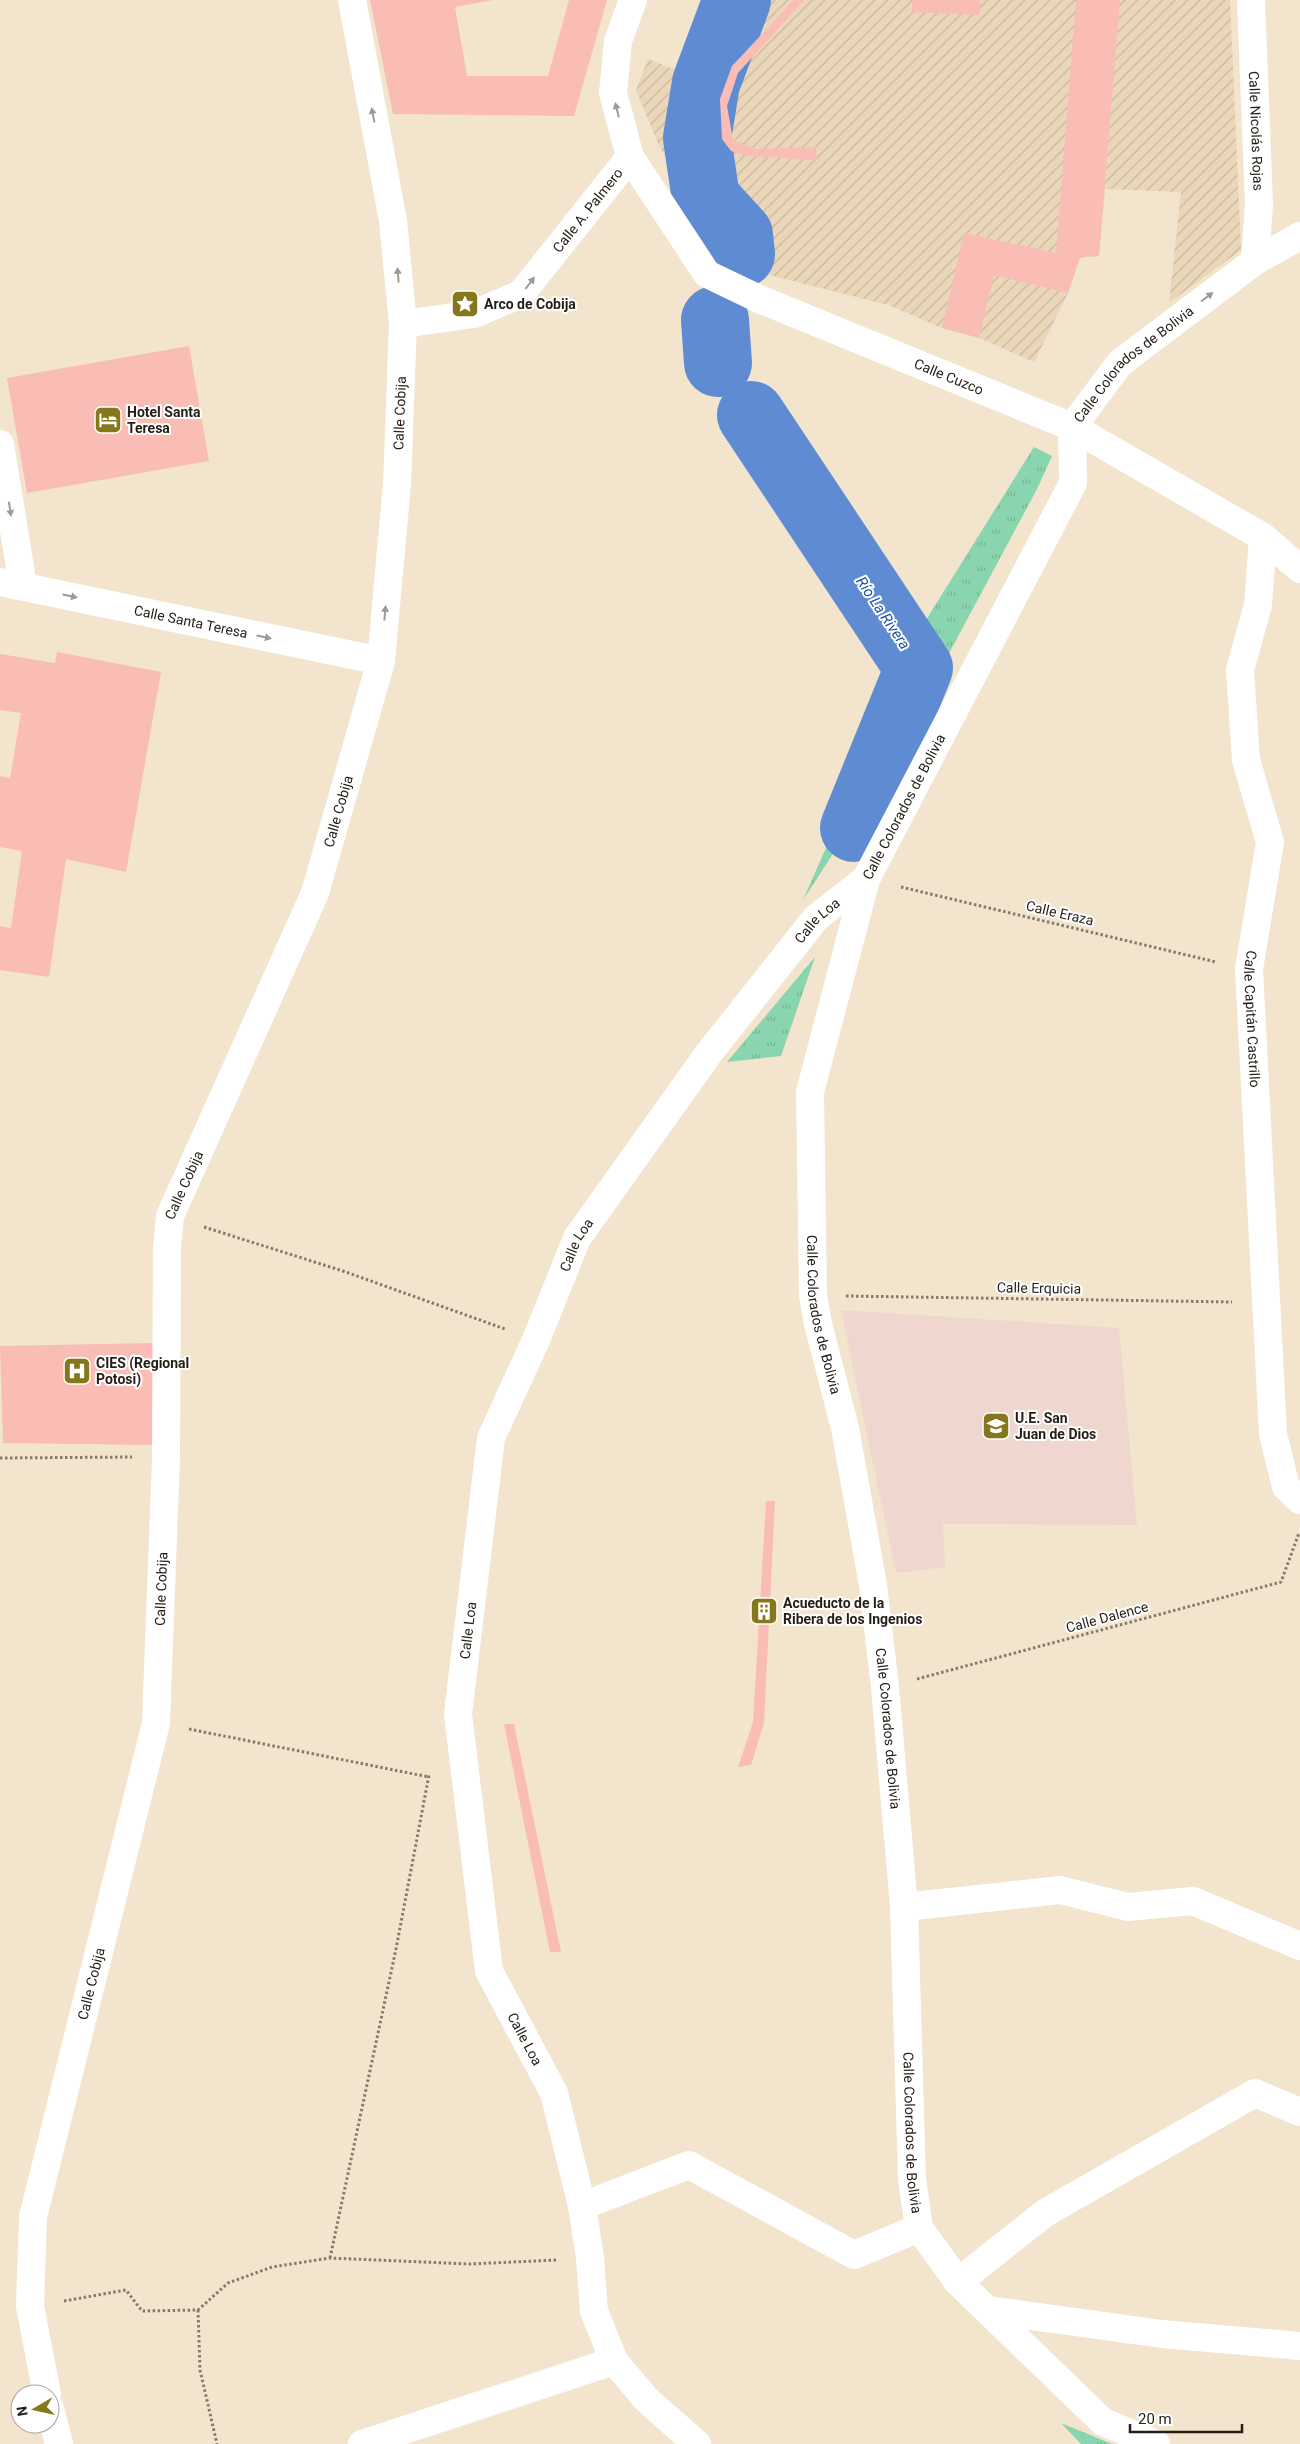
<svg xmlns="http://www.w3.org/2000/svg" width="1300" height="2444" font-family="Roboto,sans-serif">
  <defs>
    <pattern id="industrial-furrows" width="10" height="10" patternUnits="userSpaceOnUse" patternTransform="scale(1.25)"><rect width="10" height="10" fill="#ead6b9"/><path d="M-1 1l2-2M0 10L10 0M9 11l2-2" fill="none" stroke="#c9b79e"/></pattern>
    <pattern id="park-tufts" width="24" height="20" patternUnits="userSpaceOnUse" patternTransform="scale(1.25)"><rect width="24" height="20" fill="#89d5af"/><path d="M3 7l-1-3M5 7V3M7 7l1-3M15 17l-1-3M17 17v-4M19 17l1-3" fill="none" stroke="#76b696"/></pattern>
  </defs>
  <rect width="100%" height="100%" fill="#f3e4cd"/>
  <path fill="url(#industrial-furrows)" d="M746,0H1230L1241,250L1169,303L1181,192L1105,189L1099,256L1080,258L1068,293L1034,362L979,338L942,328L888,305L735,266L659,146L636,90L648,59L712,84Z"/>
  <path fill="#efd6ce" d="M841,1310L1119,1328L1137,1525L943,1524L945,1567L896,1573Z"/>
  <path fill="url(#park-tufts)" d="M1034,447L1052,456L1037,489L947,657L907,740L803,900L860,771L894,676L916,636Z
    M815,957L781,1056L727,1062Z
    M1061,2423L1112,2444H1081Z"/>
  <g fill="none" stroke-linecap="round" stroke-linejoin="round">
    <path stroke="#5f8bd3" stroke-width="68" d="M737,0L706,83L697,138L706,199L739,235L741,254
      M715,320L718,363
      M751,415L919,668L854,828"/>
  </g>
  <path fill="#fabdb6" d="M370,0H493L455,7L467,76H548L569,0H607L574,116L393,114Z
    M794,0H804L738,73L727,106L733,140L756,149L816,147L817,160L747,156L731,151L722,139L720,99L732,66Z
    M912,0H980L979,15L912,12Z
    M1076,0H1120L1099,256L1080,257L1068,293L994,275L979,338L942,328L964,233L1056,253Z
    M189,346L209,461L27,493L7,378Z
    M57,652L161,672L126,872L66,859L49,977L0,970V926L11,928L22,851L0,847V776L10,778L21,713L0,710V654L55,663Z
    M154,1343V1445L3,1443L0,1346Z
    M766,1501H775L764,1723L751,1765L738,1767L753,1722Z
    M504,1724H514L561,1952H550Z"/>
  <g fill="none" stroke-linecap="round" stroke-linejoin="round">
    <path stroke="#857b6c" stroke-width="3" stroke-dasharray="2.5 2.5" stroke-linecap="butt" d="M901,887L1216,962
      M204,1227L343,1271L505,1329
      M846,1296L1232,1302
      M0,1458L132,1457
      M917,1679L1281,1582L1299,1533
      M189,1729L429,1777
      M330,2258L396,1949L429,1775
      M64,2301L126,2290L142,2311L198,2310L228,2283L272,2267L330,2258L469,2264L557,2260
      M198,2310L200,2370L217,2444"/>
    <g stroke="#fff" stroke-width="28">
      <path d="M352,0L393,221L403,324"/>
      <path id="s1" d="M1251,0L1259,204L1255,261"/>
      <path d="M1072,427L1263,537L1300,569"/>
      <path id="s2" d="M1263,537L1258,605L1240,670L1246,760L1270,842L1249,969L1273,1434L1286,1487L1300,1500"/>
      <path id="s3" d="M866,879L810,1092L813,1295L818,1324L845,1428L873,1585L885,1687L904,1907L912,2179L919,2228L958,2282L1103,2422L1156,2444"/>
      <path d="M904,1907L1060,1890L1128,1907L1193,1901L1300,1946"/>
      <path d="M582,2206L689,2165L854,2255L919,2228"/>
      <path d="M958,2282L1045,2213L1255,2093L1300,2112"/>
      <path d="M988,2310L1162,2334L1300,2346"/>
      <path d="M362,2444L614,2361"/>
    </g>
    <g stroke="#fff" stroke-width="28">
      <path id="s4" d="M633,0L618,41L613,93L630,157L707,274L759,299L1072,427"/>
      <path d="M0,444L23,586"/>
      <path id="s5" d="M0,582L381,661"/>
      <path id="s6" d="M47,2394L30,2306L33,2217L156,1723L166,1457L167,1248L170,1216L315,893L381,661L397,484L403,324L474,314L521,294L630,157"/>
      <path d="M50,2408L59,2444"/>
    </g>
    <path stroke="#fff" stroke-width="28" id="s7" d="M697,2444L647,2400L614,2361L594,2311L590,2258L582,2206L554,2093L489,1971L458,1714L491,1438L536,1340L577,1238L709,1053L816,918L866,879L1073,483L1072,427L1120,363L1255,261L1300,236"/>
  </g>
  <defs><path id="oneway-solid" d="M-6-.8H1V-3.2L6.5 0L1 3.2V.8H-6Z" transform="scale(1.25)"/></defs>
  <g fill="#9c9a96">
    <use href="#oneway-solid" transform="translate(617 110) rotate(-104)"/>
    <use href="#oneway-solid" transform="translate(373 115) rotate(-101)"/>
    <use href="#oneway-solid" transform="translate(398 275) rotate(-95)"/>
    <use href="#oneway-solid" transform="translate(530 283) rotate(-52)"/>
    <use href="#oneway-solid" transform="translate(1207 297) rotate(-37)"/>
    <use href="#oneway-solid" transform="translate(10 509) rotate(81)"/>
    <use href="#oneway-solid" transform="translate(70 596) rotate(12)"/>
    <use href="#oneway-solid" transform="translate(385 613) rotate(-85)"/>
    <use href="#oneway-solid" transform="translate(264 637) rotate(12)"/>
  </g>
  <defs>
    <g id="sight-square" transform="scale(1.4375)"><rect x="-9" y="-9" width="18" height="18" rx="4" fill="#85771b" stroke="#fff"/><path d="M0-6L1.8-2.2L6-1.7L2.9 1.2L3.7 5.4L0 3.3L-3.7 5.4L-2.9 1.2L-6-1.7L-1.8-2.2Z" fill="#fff"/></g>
    <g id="hotel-square" transform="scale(1.4375)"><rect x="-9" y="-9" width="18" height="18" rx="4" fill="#85771b" stroke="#fff"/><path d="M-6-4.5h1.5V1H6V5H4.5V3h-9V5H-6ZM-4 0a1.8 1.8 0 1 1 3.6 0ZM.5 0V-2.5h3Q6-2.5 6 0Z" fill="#fff"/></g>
    <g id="hospital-square" transform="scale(1.4375)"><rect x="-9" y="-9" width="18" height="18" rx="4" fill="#85771b" stroke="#fff"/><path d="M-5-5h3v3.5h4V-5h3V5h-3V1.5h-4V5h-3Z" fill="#fff"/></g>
    <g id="school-square" transform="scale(1.4375)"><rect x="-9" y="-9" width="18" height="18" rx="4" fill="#85771b" stroke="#fff"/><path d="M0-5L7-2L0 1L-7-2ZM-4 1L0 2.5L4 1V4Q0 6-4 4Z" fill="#fff"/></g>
    <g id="building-square" transform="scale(1.4375)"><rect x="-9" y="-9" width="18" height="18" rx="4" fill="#85771b" stroke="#fff"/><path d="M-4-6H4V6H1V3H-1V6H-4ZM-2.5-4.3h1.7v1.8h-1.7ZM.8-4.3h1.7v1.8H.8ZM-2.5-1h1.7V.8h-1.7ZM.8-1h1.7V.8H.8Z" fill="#fff"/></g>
  </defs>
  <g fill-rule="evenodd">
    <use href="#sight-square" x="465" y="304"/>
    <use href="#hotel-square" x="108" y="420"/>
    <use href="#hospital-square" x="77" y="1371"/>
    <use href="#school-square" x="996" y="1426"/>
    <use href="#building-square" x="764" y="1611"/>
  </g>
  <g text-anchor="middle" stroke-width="4" stroke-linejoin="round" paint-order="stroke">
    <g font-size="14" fill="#241e16" stroke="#fff">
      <text dy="5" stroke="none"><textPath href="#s1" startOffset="131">Calle Nicolás Rojas</textPath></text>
      <text dy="5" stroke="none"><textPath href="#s6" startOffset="2358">Calle A. Palmero</textPath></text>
      <text dy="5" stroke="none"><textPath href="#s7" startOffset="2341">Calle Colorados de Bolivia</textPath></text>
      <text dy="5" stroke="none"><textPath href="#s4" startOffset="565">Calle Cuzco</textPath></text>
      <text dy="5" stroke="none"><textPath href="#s6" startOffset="2039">Calle Cobija</textPath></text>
      <text dy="5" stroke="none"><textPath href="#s5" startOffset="195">Calle Santa Teresa</textPath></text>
      <text dy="5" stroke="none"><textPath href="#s7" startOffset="1831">Calle Colorados de Bolivia</textPath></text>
      <text dy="5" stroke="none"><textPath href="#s6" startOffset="1634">Calle Cobija</textPath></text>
      <text transform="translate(1060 913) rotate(13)" y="5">Calle Eraza</text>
      <text dy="5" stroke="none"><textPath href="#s7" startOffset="1685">Calle Loa</textPath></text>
      <text dy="5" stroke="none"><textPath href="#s2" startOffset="490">Calle Capitán Castrillo</textPath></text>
      <text dy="5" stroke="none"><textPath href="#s6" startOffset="1229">Calle Cobija</textPath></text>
      <text dy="5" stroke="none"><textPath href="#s7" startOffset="1280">Calle Loa</textPath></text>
      <text transform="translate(1039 1288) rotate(1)" y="5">Calle Erquicia</text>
      <text dy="5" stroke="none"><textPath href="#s3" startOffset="444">Calle Colorados de Bolivia</textPath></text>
      <text dy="5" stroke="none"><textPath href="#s6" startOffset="822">Calle Cobija</textPath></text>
      <text transform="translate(1107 1617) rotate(-15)" y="5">Calle Dalence</text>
      <text dy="5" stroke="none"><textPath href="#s7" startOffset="875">Calle Loa</textPath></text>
      <text dy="5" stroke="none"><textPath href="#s3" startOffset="864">Calle Colorados de Bolivia</textPath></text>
      <text dy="5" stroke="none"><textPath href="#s6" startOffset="419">Calle Cobija</textPath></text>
      <text transform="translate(525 2039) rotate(62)" y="5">Calle Loa</text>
      <text dy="5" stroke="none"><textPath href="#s3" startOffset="1269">Calle Colorados de Bolivia</textPath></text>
    </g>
    <g font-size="14" font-weight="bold" fill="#241e16" stroke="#fff" text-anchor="start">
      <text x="484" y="309">Arco de Cobija</text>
      <text x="127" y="417">Hotel Santa<tspan x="127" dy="16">Teresa</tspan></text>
      <text x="96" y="1368">CIES (Regional<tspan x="96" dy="16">Potosi)</tspan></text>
      <text x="1015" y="1423">U.E. San<tspan x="1015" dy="16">Juan de Dios</tspan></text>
      <text x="783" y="1608">Acueducto de la<tspan x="783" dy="16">Ribera de los Ingenios</tspan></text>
    </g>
    <g font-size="15" font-style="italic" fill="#1a50a5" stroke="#fff">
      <text transform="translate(883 613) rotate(56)" y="5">Río La Rivera</text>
    </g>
  </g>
  <g transform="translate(35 2409) rotate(261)"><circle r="24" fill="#ffffff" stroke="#a7a5a2"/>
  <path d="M0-4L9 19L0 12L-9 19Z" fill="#85771b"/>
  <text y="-8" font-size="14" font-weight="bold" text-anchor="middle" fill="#241e16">N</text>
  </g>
  <path d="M1130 2424v8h112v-8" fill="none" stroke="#241e16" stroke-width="2.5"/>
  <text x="1138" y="2424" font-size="15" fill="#241e16" stroke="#ffffff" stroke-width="4" paint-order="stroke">20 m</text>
</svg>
